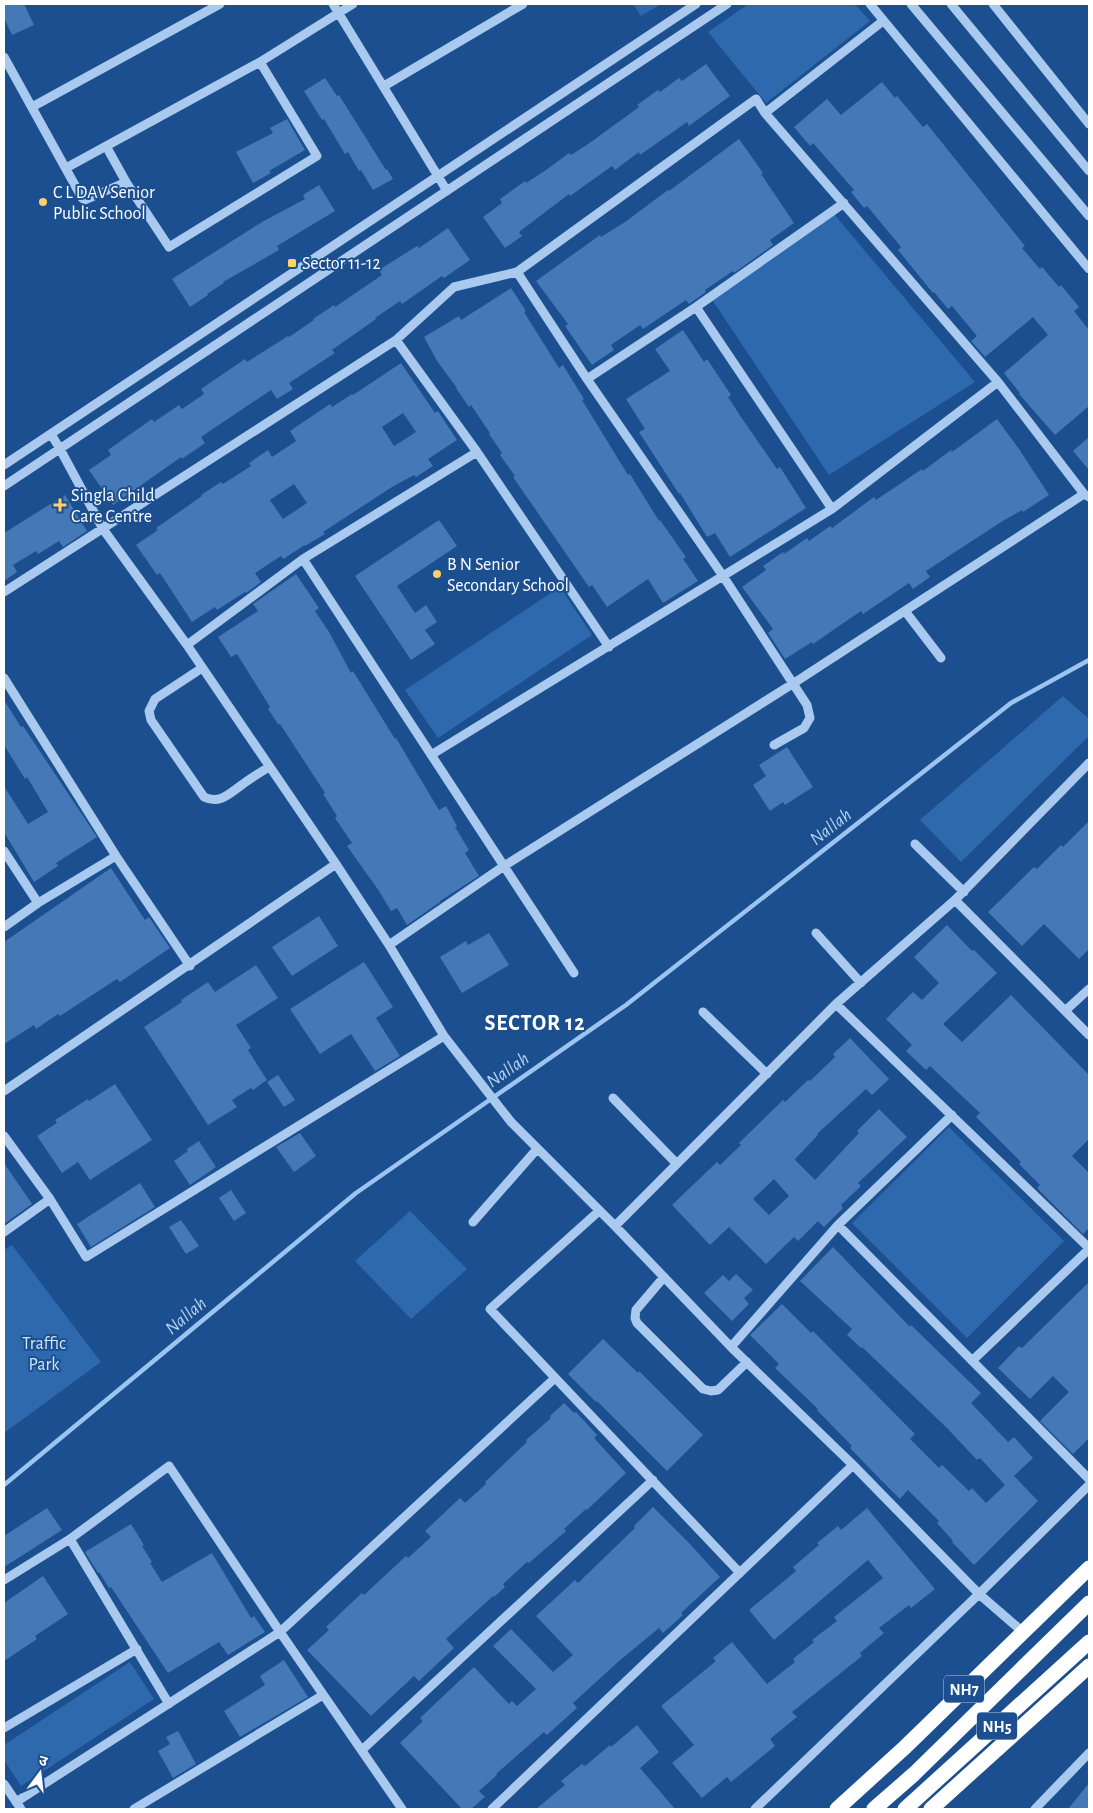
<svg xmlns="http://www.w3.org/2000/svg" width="1093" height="1813" font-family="'Alegreya Sans','Noto Sans Devanagari',sans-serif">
  <rect width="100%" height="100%" fill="#1b4f8f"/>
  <path fill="#2e69ad" d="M633,4H661L641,16Z
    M748,4H855L870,21L766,103L708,32Z
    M834,214L975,382L829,475L711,298Z
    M560,587L592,635L438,738L405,690Z
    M1063,696L1089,719V736L961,862L920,820Z
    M949,1127L1064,1241L967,1338L852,1223Z
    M410,1211L467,1269L411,1319L355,1261Z
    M12,1245L101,1362L4,1433V1250Z
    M130,1662L154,1699L21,1786L4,1760V1745Z"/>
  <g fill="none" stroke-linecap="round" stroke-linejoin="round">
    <path stroke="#9cc4f0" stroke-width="4.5" d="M4,1485L356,1193L626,1005L1011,703L1089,660"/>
  </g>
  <path fill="#4478b7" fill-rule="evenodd" d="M4,4H24L34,25L12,35L4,18Z
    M706,64L730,96L689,126L687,122L640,155L639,152L615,170L612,166L570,196L569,194L519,232L522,236L505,248L483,217L502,203L500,199L525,181L526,183L546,170L569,153L571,155L591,142L639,107L637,105L658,90L660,92L679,78L682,81Z
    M325,78L337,96L339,95L386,170L387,169L393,179L373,190L361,170L359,171L348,152L345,154L324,119L322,120L304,91Z
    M882,82L895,98L897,96L923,127L927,124L1025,246L1022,248L1040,269L1042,267L1059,287L1061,285L1079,307L1074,311L1089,330V406L1055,435L1019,394L1020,393L1004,373L1048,335L1033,317L985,357L971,341L977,336L952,306L948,309L934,292L933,293L898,250L901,247L867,206L864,208L851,192L854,190L813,143L810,146L794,127L827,99L841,115Z
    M287,119L305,150L269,171L271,173L253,183L236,152L273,133L270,128Z
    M739,139L763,173L761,174L794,223L770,240L773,245L734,273L733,271L705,290L706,292L689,304L686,300L643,329L640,325L611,345L614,350L592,365L565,326L568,324L536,281L600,235L601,237L625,222L668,190L669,191Z
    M319,185L335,211L277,246L279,250L223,282L224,283L207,294L208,295L190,307L172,279L262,222L305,199L303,195Z
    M448,228L470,260L444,278L442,276L402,304L400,301L375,318L376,319L332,350L335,353L289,383L293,389L277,399L271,390L201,437L205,443L182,459L181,457L113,505L89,470L111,455L108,450L152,419L154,422L179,405L182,409L204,394L201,389L245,359L247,362L288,336L289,337L314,320L313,319L334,305L335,307L382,275L379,270L417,246L419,248Z
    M511,288L526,311L524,312L559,368L563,365L584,399L582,400L628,475L630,474L659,521L660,520L674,540L686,557L683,559L698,581L663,603L648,579L607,607L592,585L589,587L513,477L515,476L500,455L502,453L489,434L490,433L471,405L469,407L456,388H457L437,361L424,337L459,316L461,320Z
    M683,330L704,362L707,359L731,395L728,397L741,417L777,469L780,467L806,508L730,557L715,533L707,537L680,493L679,494L639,432L645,429L626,399L670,371L655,349Z
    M401,363L435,413L438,411L457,440L428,459L433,466L416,477L414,475L392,487L323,532L325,534L305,546V545L283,559L281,556L255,573L261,582L246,593L245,592L217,610L215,607L192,622L160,573L157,575L136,545L158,530L156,528L202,496L201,495L221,482L223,484L251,466L249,463L268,450L272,457L296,441L290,431L330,404L332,407L352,394L353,395ZM403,413L416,432L394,446L382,427ZM294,484L307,503L283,519L270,500Z
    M997,419L1019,449L1049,495L1023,512L1022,510L1001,522L926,571L930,577L913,589L909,583L863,614L861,611L813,644L812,642L785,659L768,633L773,629L742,587L766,570L763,566L783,552L784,554L807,538L809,541L830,526L832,528L874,497L876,500L922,469L923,471L951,450L952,452Z
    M1089,437V470L1073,451Z
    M65,495L87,531L63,547L59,541L38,554L36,551L13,565L17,572L4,581V533Z
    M439,520L457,546L397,586L415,613L426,605L437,622L425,630L435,644L411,660L355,576Z
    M296,574L319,608L315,611L329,632L351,673L353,671L395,739L396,738L439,810L446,806L457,826L455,827L469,850L465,853L479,876L440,901V902L407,925L397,908L391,911L379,891L347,846L352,843L335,818L337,816L323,794L325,793L280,724H278L268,709L270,707L237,654L231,657L218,637L258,611L253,604Z
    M4,700L21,727L23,726L97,837L56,863L58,866L34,882L4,832V786L28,824L48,812L27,777L25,779L4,745Z
    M787,747L813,787L785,805L783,802L770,811L753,785L766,776L759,765Z
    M1089,821V949L1079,959L1044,924L1022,946L988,912L1034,867L1037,869L1061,845L1063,847Z
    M111,868L145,920L149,917L170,948L120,982L117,979L60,1016L58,1014L36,1029L34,1025L4,1044V942Z
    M319,916L338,946L292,976L272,947Z
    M947,925L972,951L974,950L997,973L943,1024L962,1042L1011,995L1089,1075V1139L1072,1156L1089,1173V1228L1083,1234L1037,1188L1040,1185L1019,1164L1021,1162L976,1117L980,1113L930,1066L926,1070L906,1051L912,1045L886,1019L913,992L922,1000L939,983L914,957Z
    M489,933L509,965L462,993L440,957L466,941L468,945Z
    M364,962L393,1007L376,1018L400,1056L375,1071L351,1034L320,1054L290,1009Z
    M256,965L278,998L236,1025L251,1048L248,1050L267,1080L253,1090L251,1088L232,1100L237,1107L208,1125L144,1027L182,1002L181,1000L208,982L215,992Z
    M850,1038L889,1079L872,1095L866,1089L817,1134L818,1135L795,1159V1160L815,1180L859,1133L857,1131L879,1109L907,1137L858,1183L861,1186L841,1205L843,1208L824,1227L818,1221L798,1241L794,1237L766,1264L729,1227L710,1245L672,1205L717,1162L720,1165L741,1145L739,1143L783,1100L785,1102L808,1080L810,1081L835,1057L833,1054ZM774,1179L789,1196L769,1215L753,1199Z
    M278,1075L295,1100L284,1107L267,1082Z
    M115,1084L152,1140L90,1180L78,1162L62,1173L37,1136L57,1123L55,1120L88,1099L89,1101Z
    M300,1133L316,1156L294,1172L276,1147Z
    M199,1141L216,1167L190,1185L174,1161L188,1151L187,1149Z
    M4,1163L32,1204L4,1224Z
    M140,1183L155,1207L91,1247L77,1224Z
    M231,1190L246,1213L234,1221L219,1198Z
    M181,1220L199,1246L186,1254L169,1227Z
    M833,1247L910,1327L911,1325L981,1393L971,1403L1008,1442L1014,1437L1033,1458L1014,1476L1038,1501L974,1565L952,1542L953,1541L937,1523L939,1521L908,1490L900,1499L879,1478L850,1448L852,1446L817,1410L818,1409L775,1368L779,1364L750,1335L782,1304L811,1333L813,1331L915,1434L910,1439L939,1468L942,1465L969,1491L972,1488L986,1503L1005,1485L980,1458L977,1460L947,1428L862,1347L861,1348L847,1335L852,1329L800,1281Z
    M736,1274L753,1290L744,1298L749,1304L732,1321L704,1293L723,1275L729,1281Z
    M1089,1282V1438L1073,1454L1040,1421L1069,1392L1053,1376L1030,1399L998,1368L1019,1346L1022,1348Z
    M603,1339L638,1373L639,1371L703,1435L667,1471L597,1401L596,1402L568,1374Z
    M564,1403L574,1413L576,1412L597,1435L594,1438L626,1473L587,1510L586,1509L564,1529L566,1531L529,1563L527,1562L503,1584L505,1587L494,1597L493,1596L446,1639L454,1648L419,1681L414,1676L371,1716L307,1650L329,1630L326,1627L349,1605L362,1593L364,1595L406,1556L408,1558L431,1537L425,1531L460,1498L465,1503L486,1484L485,1482L527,1442L526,1440L551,1418L550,1416Z
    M653,1507L690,1544L720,1577L681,1613L683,1615L663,1633L659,1628L618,1662L573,1703L577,1708L547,1735L544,1732L496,1774L497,1775L479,1791L485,1797L471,1809H462L400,1743L423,1721L420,1718L474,1667L509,1704L512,1701L517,1706L536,1689L493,1646L511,1629L553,1672L573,1655L536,1616L575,1580L578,1583L635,1528L634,1526Z
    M47,1508L62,1530L4,1567V1536Z
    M867,1508L935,1589L911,1608L909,1605L879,1628L884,1633L860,1653L862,1656L792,1712L797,1717L770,1739L775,1746L731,1782L727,1777L702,1798L672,1763L694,1745L661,1706L716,1661L713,1658L732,1642L767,1684L795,1662L793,1659L814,1642L812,1640L837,1621L834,1617L883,1578L868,1560L774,1640L749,1610L796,1571L793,1567L819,1545L817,1543L838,1526L841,1530Z
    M131,1524L144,1545L142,1546L152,1562L150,1563L162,1582L212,1553L251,1618L254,1616L265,1632L228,1655L219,1642L168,1673L111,1587L109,1588L99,1572L98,1573L85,1552Z
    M43,1576L68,1614L35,1636L37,1639L4,1661V1603Z
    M284,1660L308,1697L240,1737L224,1711L265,1685L260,1676Z
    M637,1725L659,1752L640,1768L675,1809H536L565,1785L561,1781L582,1764L585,1766L610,1745L611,1747Z
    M178,1731L196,1764L173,1778L158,1751L170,1744L166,1737Z
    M1089,1783V1809H1068Z"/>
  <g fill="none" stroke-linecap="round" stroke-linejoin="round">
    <path stroke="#a9c9ee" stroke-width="9" d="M333,4L447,191
      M870,4L1089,269
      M911,4L1089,216
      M951,4L1089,171
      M993,4L1089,124
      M4,57L82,198L85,200L126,182L169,247L317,156L260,62L353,4
      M384,86L523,4
      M32,107L220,4
      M765,113L883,21
      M106,146L126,182
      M66,168L260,62
      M517,272L587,379L723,576L807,705L810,718L804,728L774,745
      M696,307L832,509
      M396,340L477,452L609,647
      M587,379L696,307L844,203
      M51,434L60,449L103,529L187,645L336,864L389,945L444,1036L511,1122L615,1226L731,1347L853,1465L979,1594L1023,1632
      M4,465L696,4
      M4,486L727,4
      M303,559L574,973
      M4,592L396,340L454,287L517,272L756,99L765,113L998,382L1084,494L1089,497
      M905,611L941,658
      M187,645L303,559L477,452
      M202,668L155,699L149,711L151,720L204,797C220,805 230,793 243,784C251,778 261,772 269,767
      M4,678L116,856L190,966
      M431,755L832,509L998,382
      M915,844L964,892
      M4,851L38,903
      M955,900L1089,1035
      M4,927L38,903L116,856
      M816,933L861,983
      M389,945L504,866L794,683L1084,494
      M836,1004L1089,1248
      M1066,1010L1089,989
      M703,1012L767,1074
      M4,1091L336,864
      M613,1098L677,1164
      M4,1136L50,1199L86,1257L444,1036
      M599,1211L490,1309L740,1573
      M473,1222L537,1149
      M838,1225L1089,1479
      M615,1226L836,1004L955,900L1089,763
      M4,1232L50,1199
      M664,1277L636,1310L635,1318L637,1323L703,1389L711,1391L718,1390L747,1362
      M731,1347L838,1225L952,1115
      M972,1361L1089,1249
      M70,1539L169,1704
      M4,1580L70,1539L169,1466L280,1632L402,1809
      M4,1728L137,1649
      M362,1750L653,1480
      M4,1784L21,1809
      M16,1802L280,1632L555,1378
      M134,1809L323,1695
      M492,1809L853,1465
      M755,1809L979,1594L1089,1485
      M1035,1809L1089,1753"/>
    <path stroke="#fff" stroke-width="15" d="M837,1809L903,1749L1089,1568
      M874,1809L914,1774L1089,1603
      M905,1809L1089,1642
      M931,1809L1089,1666"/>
  </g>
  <g fill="#ffd166" stroke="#1b4f8f" stroke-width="2">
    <circle cx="43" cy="202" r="5"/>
    <rect x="287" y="258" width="10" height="10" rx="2.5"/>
    <path d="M57.5 497.5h5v5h5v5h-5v5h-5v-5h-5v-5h5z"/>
    <circle cx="437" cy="574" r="5"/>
  </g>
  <g text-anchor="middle" stroke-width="4" stroke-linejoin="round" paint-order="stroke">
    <g fill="#1b4f8f" stroke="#bbcadd" stroke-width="1">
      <rect x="944" y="1675.5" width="40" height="27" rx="4"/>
      <rect x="977" y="1712.5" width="40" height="27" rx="4"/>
    </g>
    <g font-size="16" font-weight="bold" fill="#fff">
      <text x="964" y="1695">NH7</text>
      <text x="997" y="1732">NH5</text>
    </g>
    <g font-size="18" fill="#fff" stroke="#1b4f8f" text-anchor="start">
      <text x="53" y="198">C L DAV Senior<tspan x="53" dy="21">Public School</tspan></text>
      <text x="302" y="269">Sector 11-12</text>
      <text x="71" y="501">Singla Child<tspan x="71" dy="21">Care Centre</tspan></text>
      <text x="447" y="570">B N Senior<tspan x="447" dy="21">Secondary School</tspan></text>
    </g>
    <g font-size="18" fill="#cfe3fa" stroke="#1b4f8f">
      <text x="44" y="1349">Traffic<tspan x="44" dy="21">Park</tspan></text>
    </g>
    <g font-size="19" font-style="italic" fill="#b5d3f5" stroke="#1b4f8f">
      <text transform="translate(830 826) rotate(-38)" y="7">Nallah</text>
      <text transform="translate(507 1069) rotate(-35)" y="7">Nallah</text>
      <text transform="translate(185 1315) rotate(-40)" y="7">Nallah</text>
    </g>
    <g font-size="22" font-weight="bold" letter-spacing="1" fill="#fff" stroke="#1b4f8f">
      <text x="535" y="1030">SECTOR 12</text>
    </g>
  </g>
  <rect width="1093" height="1813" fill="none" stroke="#ffffff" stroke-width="10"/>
  <g transform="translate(40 1773) rotate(15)" stroke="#1b4f8f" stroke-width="4" paint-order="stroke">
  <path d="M0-4L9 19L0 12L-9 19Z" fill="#ffffff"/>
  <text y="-8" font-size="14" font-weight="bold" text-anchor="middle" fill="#ffffff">उ</text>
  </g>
</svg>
